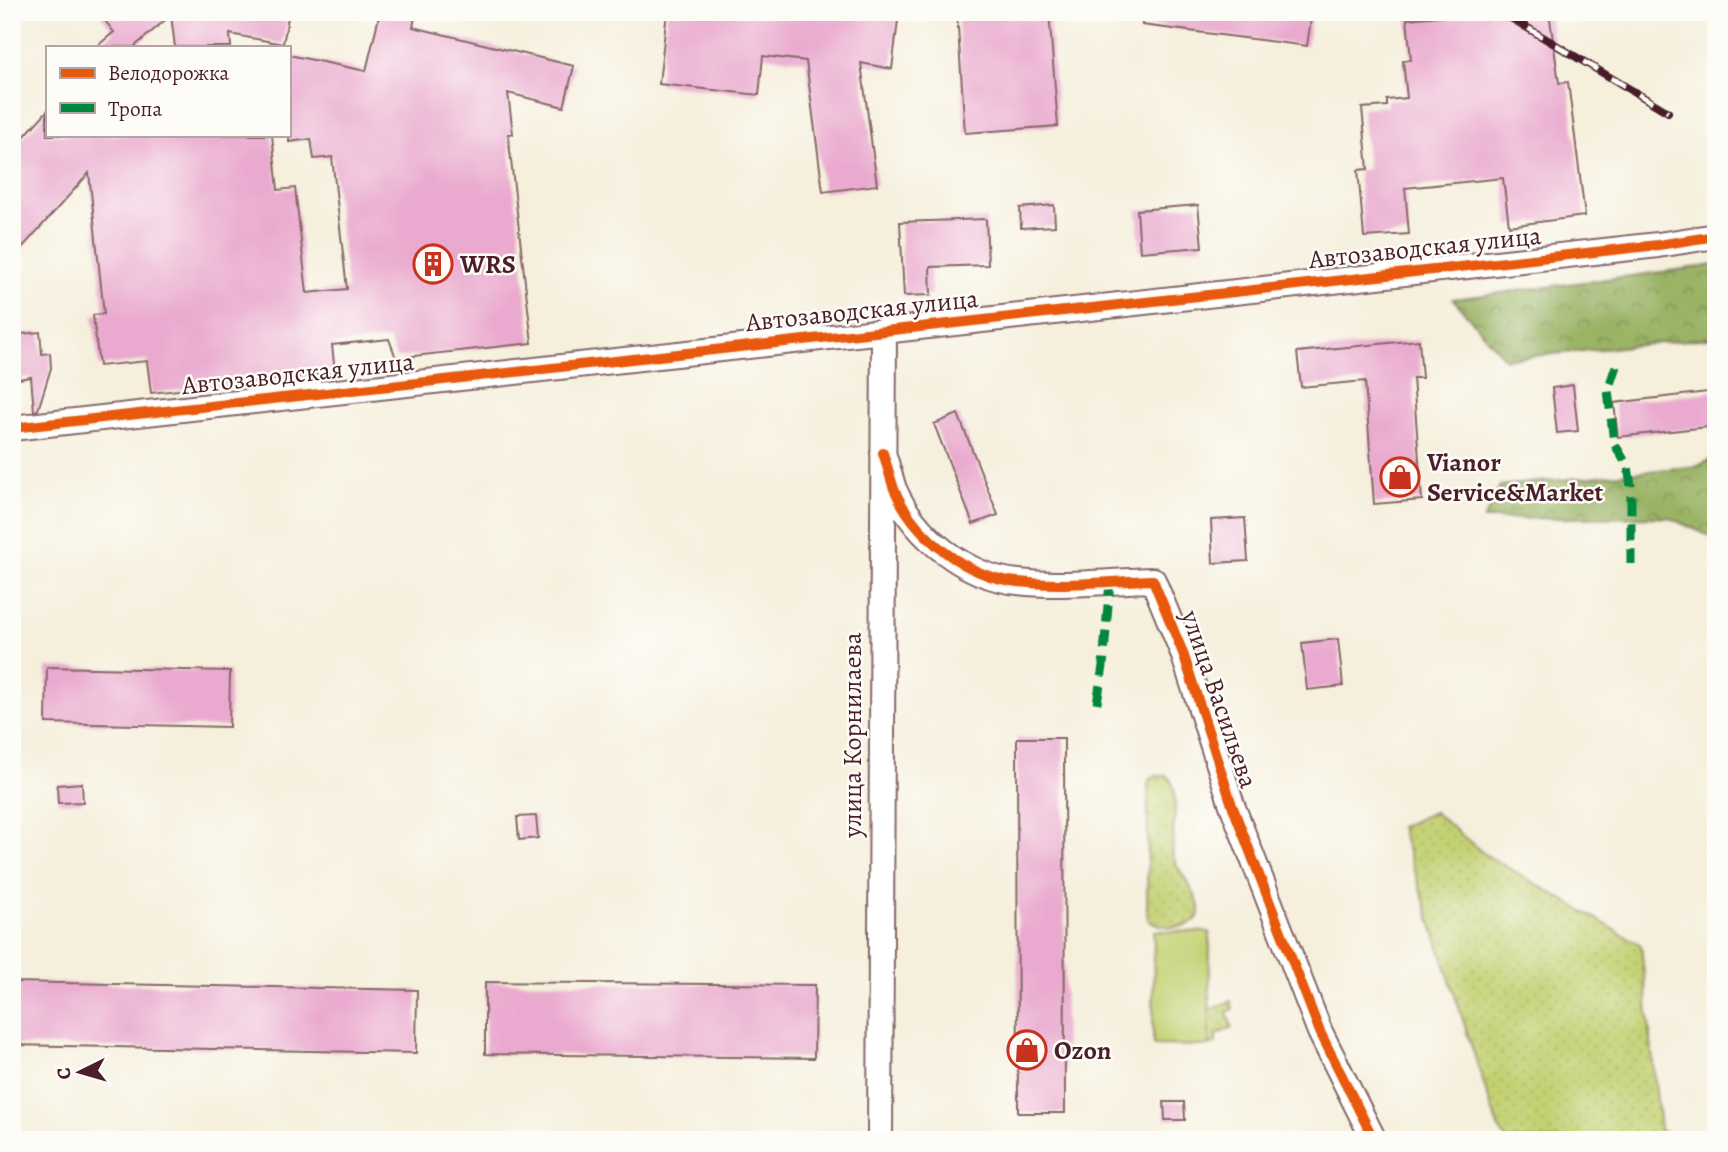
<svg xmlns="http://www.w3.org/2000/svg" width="1728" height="1152" font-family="Alegreya,serif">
  <defs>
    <pattern id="green-dots" width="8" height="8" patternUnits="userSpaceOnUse" patternTransform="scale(1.75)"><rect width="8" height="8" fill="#c3d173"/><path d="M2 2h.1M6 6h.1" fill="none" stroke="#a9b364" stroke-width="1.8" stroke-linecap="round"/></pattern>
    <pattern id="forest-crowns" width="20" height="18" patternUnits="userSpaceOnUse" patternTransform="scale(1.75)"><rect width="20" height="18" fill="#9ab365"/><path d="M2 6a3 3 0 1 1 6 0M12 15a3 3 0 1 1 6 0" fill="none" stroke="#809153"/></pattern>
  </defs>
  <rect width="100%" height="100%" fill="#fdfcf7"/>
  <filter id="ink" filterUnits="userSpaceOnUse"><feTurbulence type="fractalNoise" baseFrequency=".0143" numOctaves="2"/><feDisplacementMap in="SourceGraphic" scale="14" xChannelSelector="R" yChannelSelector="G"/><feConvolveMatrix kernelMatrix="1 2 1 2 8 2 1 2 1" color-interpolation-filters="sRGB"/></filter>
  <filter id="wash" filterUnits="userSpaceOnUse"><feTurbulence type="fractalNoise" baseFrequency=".00686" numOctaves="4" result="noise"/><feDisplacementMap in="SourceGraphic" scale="28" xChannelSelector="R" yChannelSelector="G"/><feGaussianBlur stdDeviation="1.57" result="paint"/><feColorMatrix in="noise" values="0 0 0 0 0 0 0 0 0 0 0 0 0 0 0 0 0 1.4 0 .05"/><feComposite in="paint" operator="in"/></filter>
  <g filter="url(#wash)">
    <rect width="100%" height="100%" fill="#f5efdc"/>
    <path fill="url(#green-dots)" stroke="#86784f" stroke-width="2" d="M1156,776H1167C1183,789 1170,835 1173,856C1176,873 1220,914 1187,925C1175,929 1160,926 1149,921L1147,915L1148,785L1150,779Z
      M1434,812L1483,853L1641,945L1660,1130L1677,1140H1507L1498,1127L1400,827Z
      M1231,1001L1233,1009L1227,1012L1232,1027L1216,1035V1043L1209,1046V1010Z"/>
    <path fill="url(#forest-crowns)" stroke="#726948" stroke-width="2" d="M1716,265V337L1505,359L1453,299Z
      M1716,457V539L1668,517L1484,519L1500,486L1698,466Z"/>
    <path fill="#c3d173" stroke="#86784f" stroke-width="2" d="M1154,931L1210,932L1209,1046L1153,1045Z"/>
    <g id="blocks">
      <path fill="#eaaacf" d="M98,12H289L283,44L230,34L231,47H175L171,15L134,47H96L114,32Z
        M380,12H396L415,17L413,27L574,66L564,107L508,93L513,134H508L532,343L396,358L389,339L332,345L335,373L151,393L147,361L99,366L93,315L104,314L89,173L12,259V150L47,111V135H272L278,190L295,188L307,293L347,289L332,157L314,159L311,139L289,142V55L366,71Z
        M667,12H899L892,69L861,63L877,185L823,192L806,61L763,56L759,95L659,84Z
        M957,12H1049L1058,126L965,133Z
        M1142,12H1312L1307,46L1142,25Z
        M1481,12H1549L1559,83L1568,82L1585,216L1509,226L1503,178L1405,188L1409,234L1364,237L1358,170L1368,169L1362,108L1387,106V100L1407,98L1403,61L1411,60L1407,19Z
        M1054,205L1055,226L1021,228L1020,208Z
        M1198,205L1202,247L1140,252L1137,210Z
        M986,219L988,265L930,267L931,295L904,296L900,222Z
        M40,332L42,354L50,353L51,368L38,410L34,411L31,377L12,380V335Z
        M1419,340L1422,378H1413L1422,500L1374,504L1365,381L1301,387L1297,352Z
        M1573,385L1578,431L1557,433L1552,388Z
        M1716,391V426L1618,437L1614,403Z
        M958,414L998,515L973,524L934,424Z
        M1245,518L1248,561L1213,563L1211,520Z
        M1338,639L1343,686L1307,690L1302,643Z
        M47,667L230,671L229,727L46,723Z
        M1017,738H1064L1065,1113H1018Z
        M82,783L83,802L58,803L57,785Z
        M536,816L538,838L519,840L517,817Z
        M12,982L417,990L416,1053L12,1045Z
        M485,982L815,985L814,1058L485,1054Z
        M1164,1102H1184L1185,1120H1165Z"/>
    </g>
  </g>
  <g filter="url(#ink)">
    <use href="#blocks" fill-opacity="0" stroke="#866869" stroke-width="2"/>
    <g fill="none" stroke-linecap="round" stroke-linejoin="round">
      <g stroke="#866869" stroke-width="28">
        <path id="minor" d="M12,428L1658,245L1716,236
          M883,453C887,465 890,477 894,489C915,537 966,577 1018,582C1062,587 1109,581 1153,580L1183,653L1232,805L1320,1032L1374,1140
          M880,1140L884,330"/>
      </g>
      <use href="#minor" stroke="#fff" stroke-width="24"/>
      <g stroke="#4a1f2b" stroke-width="8">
        <path id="rail" d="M1501,12L1668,112"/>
      </g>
      <use href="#rail" stroke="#fdfcf7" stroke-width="5" stroke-dasharray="16" stroke-linecap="butt"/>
      <path stroke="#00873e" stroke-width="9" stroke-dasharray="18 9" stroke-linecap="butt" d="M1616,366L1608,390L1614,443L1628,467L1631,486V564
        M1097,703L1103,666L1110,581"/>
      <g stroke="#fdfcf7" stroke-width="15">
        <path id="cycleway" d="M12,428L1658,245L1716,236
          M883,453C887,465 890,477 894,489C915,537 966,577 1018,582C1062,587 1109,581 1153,580L1183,653L1232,805L1320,1032L1374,1140"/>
      </g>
      <use href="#cycleway" stroke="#e8590c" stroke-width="10"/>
    </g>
  </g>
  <defs>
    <g id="building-ring" transform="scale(2.0125)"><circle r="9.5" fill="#fdfcf7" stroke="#c8321e" stroke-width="1.5"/><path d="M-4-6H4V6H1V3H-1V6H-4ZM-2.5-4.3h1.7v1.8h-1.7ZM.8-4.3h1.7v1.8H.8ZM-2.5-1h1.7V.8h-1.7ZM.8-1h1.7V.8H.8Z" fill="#c8321e"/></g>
    <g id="shop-ring" transform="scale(2.0125)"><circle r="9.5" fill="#fdfcf7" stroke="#c8321e" stroke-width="1.5"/><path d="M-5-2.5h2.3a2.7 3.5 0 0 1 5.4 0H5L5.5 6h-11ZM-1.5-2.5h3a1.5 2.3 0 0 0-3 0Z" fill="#c8321e"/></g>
  </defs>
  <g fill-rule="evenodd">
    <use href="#building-ring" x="433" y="264"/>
    <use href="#shop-ring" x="1400" y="477"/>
    <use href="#shop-ring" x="1027" y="1050"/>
  </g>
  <g text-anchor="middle" stroke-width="5" stroke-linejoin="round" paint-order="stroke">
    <g font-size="26" fill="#4a1f2b" stroke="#fdfcf7">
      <text transform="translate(1425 247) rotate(-6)" y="9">Автозаводская улица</text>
      <text transform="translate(862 310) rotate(-6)" y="9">Автозаводская улица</text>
      <text transform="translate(298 373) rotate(-6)" y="9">Автозаводская улица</text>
      <text transform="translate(1220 699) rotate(71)" y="9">улица Васильева</text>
      <text transform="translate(852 735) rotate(-90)" y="9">улица Корнилаева</text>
    </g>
    <g font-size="26" font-weight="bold" fill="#4a1f2b" stroke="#fdfcf7" text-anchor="start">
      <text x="460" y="273">WRS</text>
      <text x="1427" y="471">Vianor<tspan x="1427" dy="30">Service&amp;Market</tspan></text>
      <text x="1054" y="1059">Ozon</text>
    </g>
  </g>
  <rect width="1728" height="1152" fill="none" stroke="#fdfcf7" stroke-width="42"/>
  <rect x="46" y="46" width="245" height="91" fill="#fdfcf7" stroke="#b5a4a5" stroke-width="2"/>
  <rect x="60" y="68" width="35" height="10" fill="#e8590c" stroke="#b5a4a5" stroke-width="2"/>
  <text x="108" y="80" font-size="21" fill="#4a1f2b">Велодорожка</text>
  <rect x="60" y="103" width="35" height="10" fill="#00873e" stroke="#b5a4a5" stroke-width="2"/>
  <text x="108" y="116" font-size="21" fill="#4a1f2b">Тропа</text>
  <g transform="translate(80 1072) rotate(265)" stroke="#fdfcf7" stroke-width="5" paint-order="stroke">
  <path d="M0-5L12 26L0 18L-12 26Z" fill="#4a1f2b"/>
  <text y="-10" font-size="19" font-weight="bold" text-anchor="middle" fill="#4a1f2b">С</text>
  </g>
</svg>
